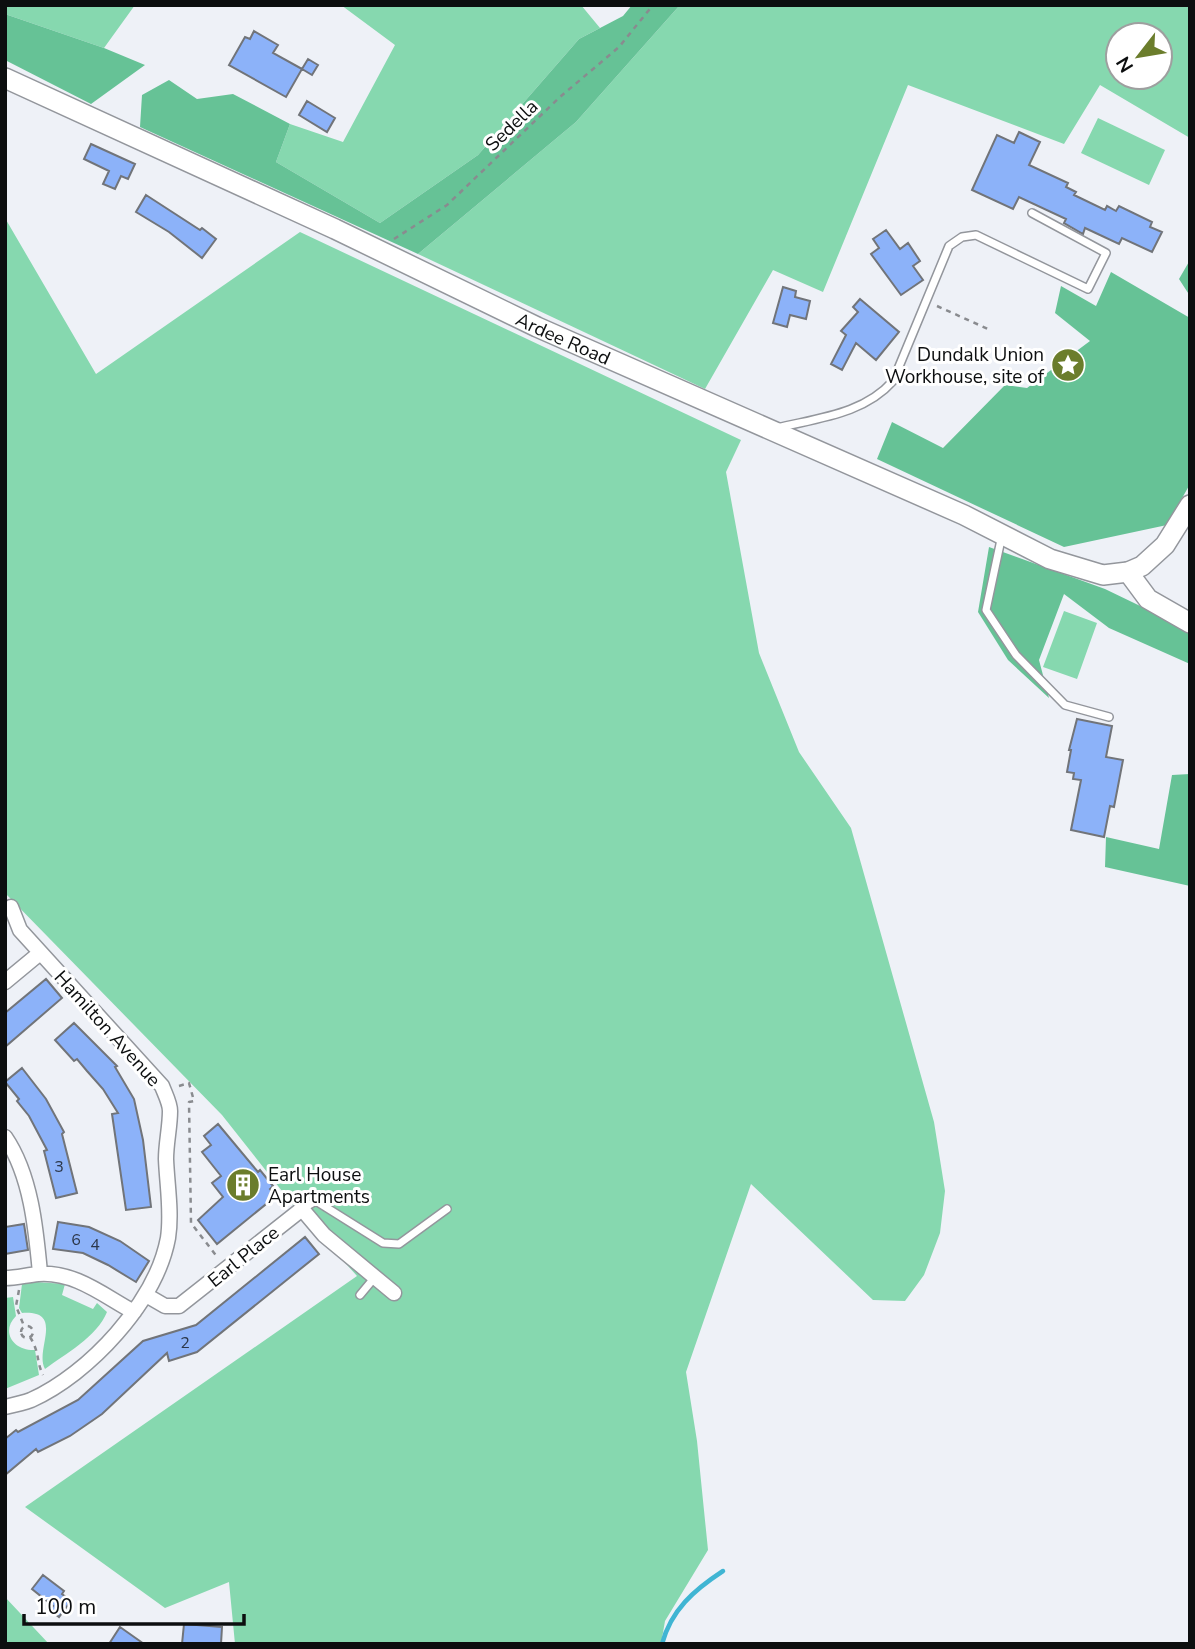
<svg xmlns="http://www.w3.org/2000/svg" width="1195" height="1649" font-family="'Nunito Sans',sans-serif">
  <rect width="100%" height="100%" fill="#eef1f7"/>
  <path fill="#86d8af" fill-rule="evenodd" d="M5,5H135L104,48L5,14Z
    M341,5H581L600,28L579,39L478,155L380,223L276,162L290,124L343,142L395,45Z
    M680,5H1190V138L1100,85L1064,144L908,85L823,292L773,270L705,389L418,254L576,122ZM1118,35H1160V77H1118Z
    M1098,118L1165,150L1149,185L1081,153Z
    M5,218L96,374L300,232L741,440L726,472L759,653L799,752L851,828L934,1122L945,1191L940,1233L924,1275L905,1301L873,1300L751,1184L686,1372L697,1441L708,1550L665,1621L661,1644H235L229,1582L165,1608L25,1507L357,1276L293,1205L222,1115L5,893Z
    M1064,611L1097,623L1077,679L1043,667Z
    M36,1282L65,1284L62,1295L93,1309L97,1303L107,1312C97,1337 65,1354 45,1369C34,1350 66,1310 22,1313L19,1308L22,1284Z
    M13,1297L16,1316C0,1332 14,1351 35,1350L39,1375L5,1389V1298Z
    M5,1597L49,1644H5Z"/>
  <path fill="#66c296" d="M632,5H680L576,122L418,254L140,127L142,95L169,80L197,99L233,94L290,124L276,162L380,223L478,155L579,39L623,16Z
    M5,14L104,48L145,65L91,104L5,60Z
    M1190,260V296L1179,279Z
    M1111,272L1190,318V484L1167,525L1064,547L877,459L892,422L943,448L1005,385L1027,388L1090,341L1055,313L1061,286L1096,306Z
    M989,547L1105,589L1190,630V664L1109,628L1064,594L1039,660L1049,698L1008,660L978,612Z
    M1190,774V886L1105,867L1106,837L1159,849L1172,775Z"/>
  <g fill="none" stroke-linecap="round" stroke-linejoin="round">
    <path stroke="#40b5d3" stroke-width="4.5" d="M662,1644C671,1610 694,1590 723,1571"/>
  </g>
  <path fill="#8cb2f9" stroke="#717479" stroke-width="2" d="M254,31L278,45L273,53L302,69L286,97L229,65L245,37L250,39Z
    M308,59L318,65L312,75L302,69Z
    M307,101L335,118L327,132L299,115Z
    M1019,132L1040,142L1029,165L1068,183L1066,187L1076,192L1074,195L1105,210L1107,206L1116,211L1119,206L1152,222L1150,227L1162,232L1152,252L1122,238L1119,244L1085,228L1083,234L1064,223L1066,219L1019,197L1013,209L972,190L997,135L1014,143Z
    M91,144L135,164L128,179L121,176L115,189L103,184L109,171L84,159Z
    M146,195L200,230L202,228L216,239L202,258L169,232L136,212Z
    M886,230L900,249L908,243L920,261L913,266L923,280L901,295L871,254L879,248L873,239Z
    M783,287L796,291L795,297L810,301L806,319L790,315L787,327L773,323Z
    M860,299L899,332L876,360L856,343L842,370L831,364L846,335L841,331L858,312L853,307Z
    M1077,719L1112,726L1106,757L1123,760L1114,807L1110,806L1104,837L1071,830L1081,780L1073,779L1074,773L1067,772L1071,750H1069Z
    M46,979L62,998L5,1047V1013Z
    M74,1023L117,1066L115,1067L134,1099L143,1140L151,1207L126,1210L112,1114L118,1113L103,1089L87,1071L77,1059L74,1061L55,1040Z
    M22,1068L46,1099L64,1132L62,1134L77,1193L56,1198L44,1151L47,1150L29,1116L17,1101L19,1099L5,1082Z
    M218,1124L258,1172L260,1170L273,1186L270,1189L276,1196L217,1244L198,1220L223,1197L212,1183L221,1176L202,1152L211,1145L204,1136Z
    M58,1222L89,1227L120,1241L149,1261L136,1282L108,1265L83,1253L53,1249Z
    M24,1224L28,1250L5,1254V1227Z
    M305,1237L319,1254L197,1352L169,1361L167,1353L102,1414L70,1436L38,1452L36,1449L5,1475V1439L16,1430L18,1432L78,1400L143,1341L196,1325Z
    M43,1575L64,1591L62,1594L71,1601L59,1617L50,1610L53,1606L32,1589Z
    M184,1624L222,1627L221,1644H182Z
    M120,1627L144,1644H109Z"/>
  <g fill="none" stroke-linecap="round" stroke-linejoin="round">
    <g stroke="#93969c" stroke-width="10">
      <path id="lane" d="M777,428C818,418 864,414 893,381L949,246L962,237L976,235L1088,289L1106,253L1032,213
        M1002,535L986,610L1016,655L1065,705L1109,717
        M302,1209L316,1201L383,1243L399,1244L447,1209
        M360,1295L375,1277"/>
    </g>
    <g stroke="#93969c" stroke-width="17">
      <path id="street" d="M5,982L40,953
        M5,1137C31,1175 36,1229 40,1273
        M5,1278C16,1278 27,1275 38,1274C75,1271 104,1296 134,1312
        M146,1295L165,1306H179L302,1209L324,1235L394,1293
        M5,1407C14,1405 23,1403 31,1400C89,1374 156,1302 168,1238C172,1212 167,1185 166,1159C166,1143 170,1127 170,1111C170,1103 165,1094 162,1086L20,930L11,907"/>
    </g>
    <g stroke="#93969c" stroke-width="22">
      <g id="secondary">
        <path id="s1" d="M5,78L335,229L537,327L964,515L1050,559L1103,575L1128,572L1142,566L1165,545L1190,505"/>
        <path d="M1128,572L1148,599L1190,623"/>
      </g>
    </g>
    <path stroke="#898b8f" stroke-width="2.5" stroke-dasharray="5 5" stroke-linecap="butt" d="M394,239L447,205L560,97L619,47L653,5
      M937,306L988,329
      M179,1086L189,1083L194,1101L189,1102L191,1223L218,1258
      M19,1290L16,1306L24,1326
      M21 1332a6 6 0 1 1 12 0a6 6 0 1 1-12 0Z
      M30,1337C40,1353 36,1361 43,1375"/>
    <use href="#lane" stroke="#fff" stroke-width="7"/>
    <use href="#street" stroke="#fff" stroke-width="14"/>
    <use href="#secondary" stroke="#fff" stroke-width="19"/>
  </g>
  <defs>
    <g id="sight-disc" transform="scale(1.75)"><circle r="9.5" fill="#6b7d2c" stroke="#fff"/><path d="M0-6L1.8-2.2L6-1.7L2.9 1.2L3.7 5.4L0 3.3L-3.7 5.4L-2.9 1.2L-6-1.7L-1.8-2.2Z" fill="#fff"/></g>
    <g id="building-disc" transform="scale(1.75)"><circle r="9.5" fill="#6b7d2c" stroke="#fff"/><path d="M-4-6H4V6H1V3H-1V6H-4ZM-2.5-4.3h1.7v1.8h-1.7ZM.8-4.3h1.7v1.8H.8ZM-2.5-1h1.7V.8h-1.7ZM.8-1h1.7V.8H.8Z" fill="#fff"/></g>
  </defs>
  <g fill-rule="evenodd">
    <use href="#sight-disc" x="1068" y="365"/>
    <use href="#building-disc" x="243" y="1185"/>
  </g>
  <g text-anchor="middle" stroke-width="6" stroke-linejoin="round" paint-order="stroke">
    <g font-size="16" fill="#2c374a">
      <text x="59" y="1172">3</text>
      <text x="76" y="1245">6</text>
      <text x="95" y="1250">4</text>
      <text x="185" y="1348">2</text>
    </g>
    <g font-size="19" fill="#0c0e0f" stroke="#fff">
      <text transform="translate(511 125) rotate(-44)" y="7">Sedella</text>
      <text dy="7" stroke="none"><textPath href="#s1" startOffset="616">Ardee Road</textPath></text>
      <text transform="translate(108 1028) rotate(48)" y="7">Hamilton Avenue</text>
      <text transform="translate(243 1256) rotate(-39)" y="7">Earl Place</text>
    </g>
    <g font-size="19" fill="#0c0e0f" stroke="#fff" text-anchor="end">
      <text x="1044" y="361">Dundalk Union<tspan x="1044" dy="22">Workhouse, site of</tspan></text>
      <text x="268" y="1181" text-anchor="start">Earl House<tspan x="268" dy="22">Apartments</tspan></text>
    </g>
  </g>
  <rect width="1195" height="1649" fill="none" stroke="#0c0e0f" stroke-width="14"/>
  <g transform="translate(1139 56) rotate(239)"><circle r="33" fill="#ffffff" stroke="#9e9f9f" stroke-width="2"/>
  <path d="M0-5L12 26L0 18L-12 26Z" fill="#6b7d2c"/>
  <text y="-10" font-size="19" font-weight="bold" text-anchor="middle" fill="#0c0e0f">N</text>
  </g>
  <path d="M24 1614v10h220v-10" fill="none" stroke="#0c0e0f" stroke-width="3.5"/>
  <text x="35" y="1614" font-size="21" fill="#0c0e0f" stroke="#ffffff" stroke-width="5" paint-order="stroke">100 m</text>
</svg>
